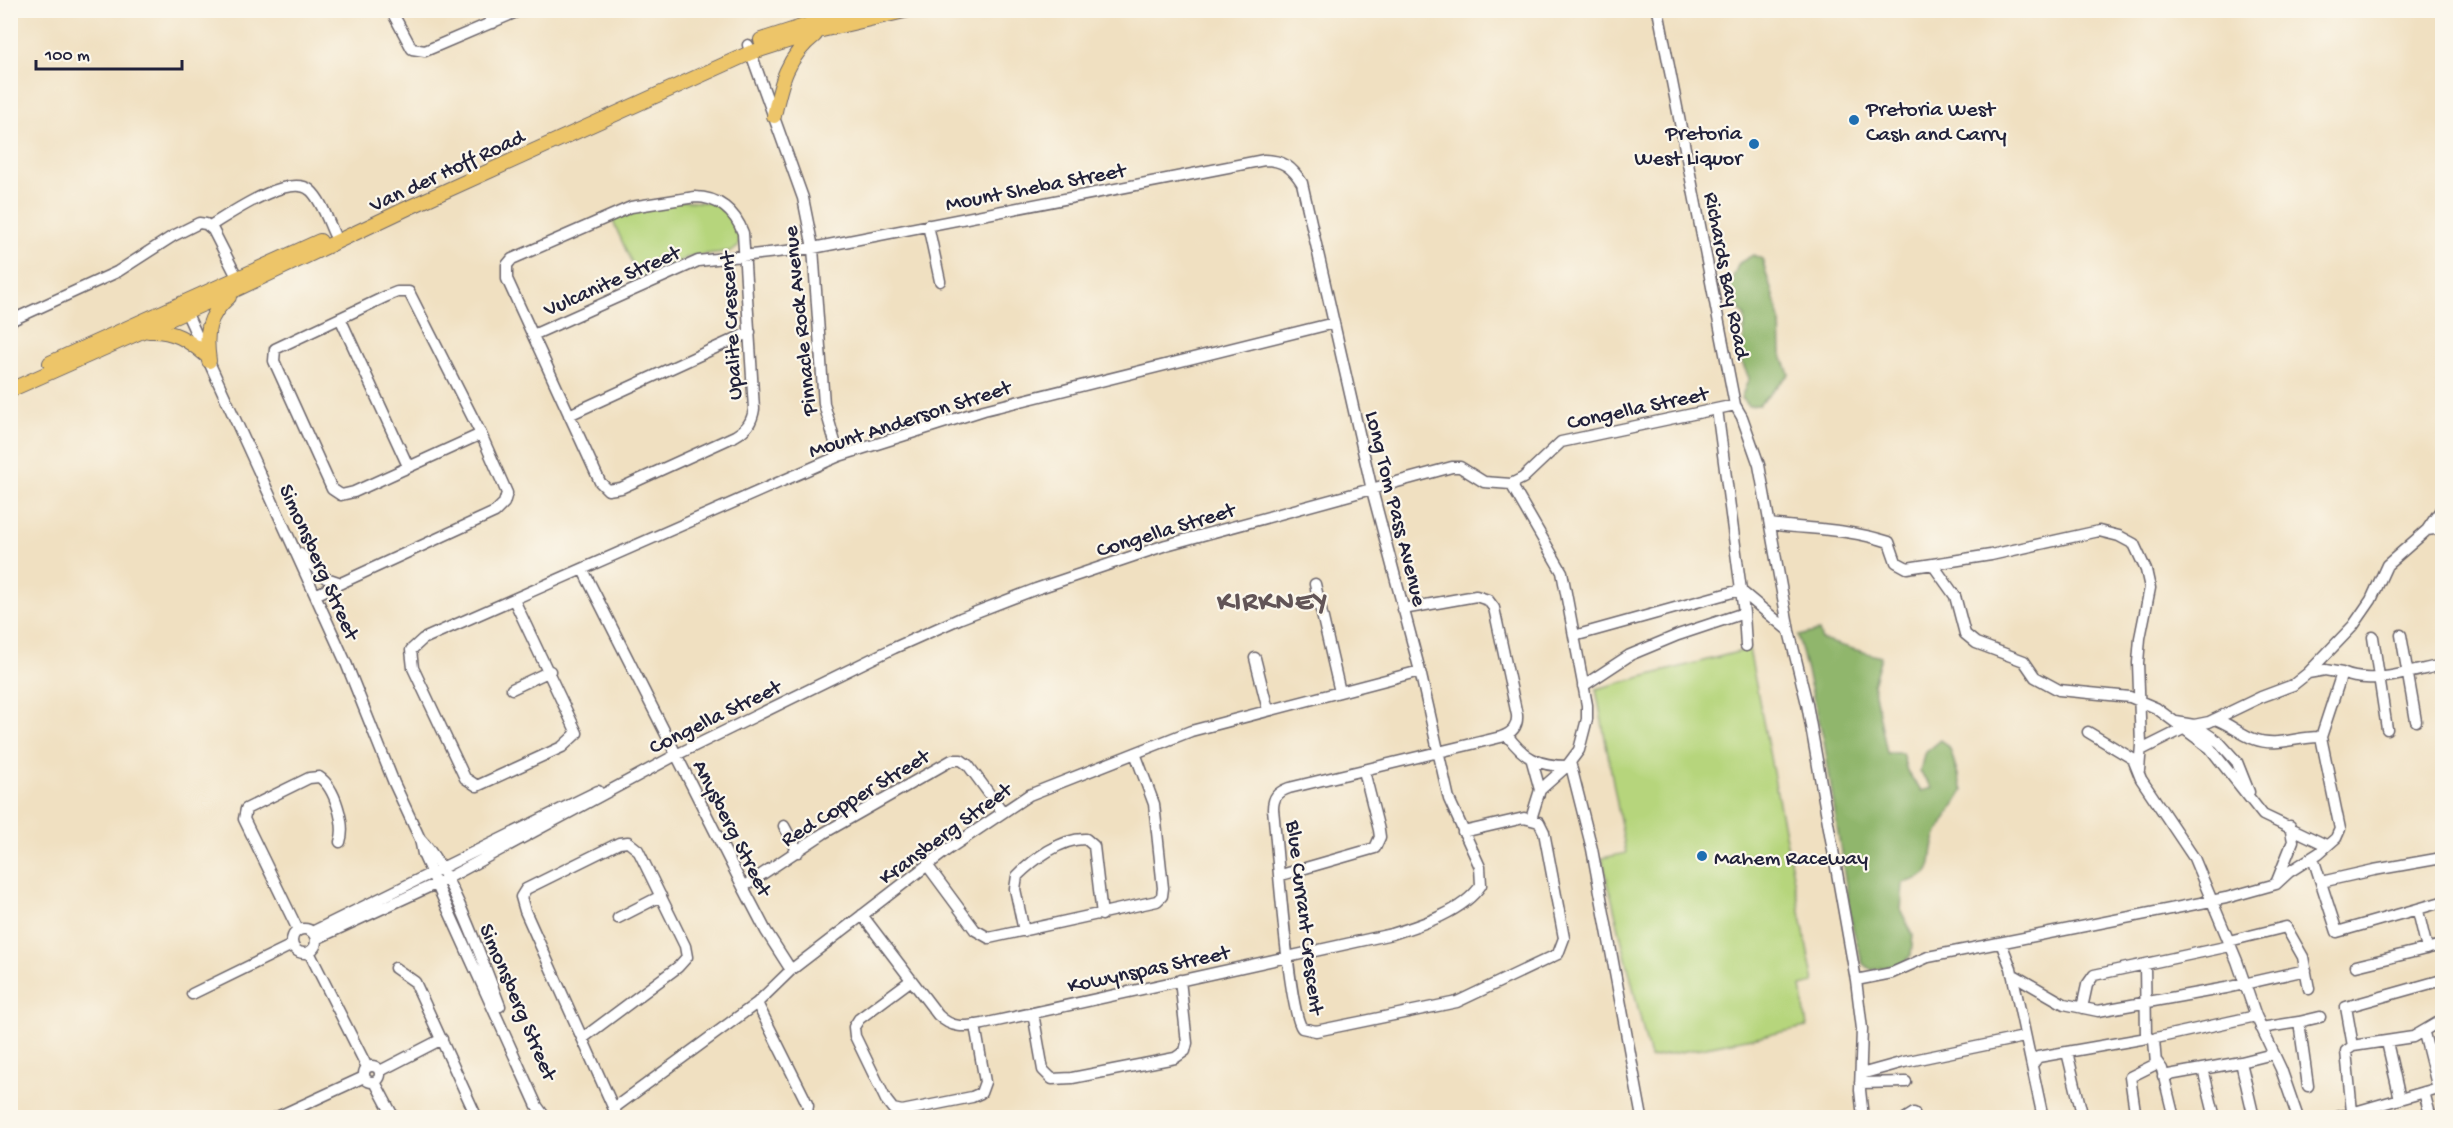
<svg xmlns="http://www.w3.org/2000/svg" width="2453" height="1128" font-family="'Gochi Hand',sans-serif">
  <rect width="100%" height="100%" fill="#fbf7ec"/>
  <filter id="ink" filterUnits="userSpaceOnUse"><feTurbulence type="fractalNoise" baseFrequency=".0167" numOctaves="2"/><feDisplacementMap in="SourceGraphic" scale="12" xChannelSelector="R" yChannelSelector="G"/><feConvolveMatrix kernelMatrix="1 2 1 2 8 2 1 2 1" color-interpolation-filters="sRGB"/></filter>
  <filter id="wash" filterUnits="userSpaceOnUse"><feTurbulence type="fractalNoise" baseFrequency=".008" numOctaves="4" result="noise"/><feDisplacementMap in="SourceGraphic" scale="24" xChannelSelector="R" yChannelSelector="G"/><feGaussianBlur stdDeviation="1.35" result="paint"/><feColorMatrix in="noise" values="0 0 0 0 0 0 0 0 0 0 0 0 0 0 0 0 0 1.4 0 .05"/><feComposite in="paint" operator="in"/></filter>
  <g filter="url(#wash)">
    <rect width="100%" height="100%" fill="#f0e0c1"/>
    <path fill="#b6d57c" stroke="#6c7c5c" stroke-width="1.5" d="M680,201L716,203C727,215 743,229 738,247L732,251L691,256L639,279L612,219L633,209Z
      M1749,649L1814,983L1801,986L1807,1027L1650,1058L1602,858L1626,853L1596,689Z"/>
    <path fill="#90b66c" stroke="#596c54" stroke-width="1.5" d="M1753,255L1762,259L1780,319L1781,353L1789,374L1759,405L1748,406L1741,398L1749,378L1739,356L1744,337L1745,317L1727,291L1739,263Z
      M1819,631L1822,640L1881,657L1873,684L1887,753H1902L1907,771L1921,791L1932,788L1920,772L1924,754L1941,740L1950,749L1963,791C1955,805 1943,820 1937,835C1925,862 1943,874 1903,883L1901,911L1913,935L1911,955L1904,963L1872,970L1863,964L1852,925L1824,740L1798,636Z"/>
  </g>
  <g filter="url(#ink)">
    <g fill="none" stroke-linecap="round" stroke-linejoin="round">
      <g stroke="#6a646a" stroke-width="13">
        <path id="minor" d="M391,10L412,49L425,51L521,10
          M487,10L493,23
          M1658,10L1735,405L1742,417L1759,465L1789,631L1807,704L1856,980L1862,1029L1860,1090L1863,1118
          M748,45L803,198L813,248L824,404L839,456
          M695,197C718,197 735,211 743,233L754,409C752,422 747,429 735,436L621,488L608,490L600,482L507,279V265L512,259L631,207Z
          M928,225L940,281
          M210,226C230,214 288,173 310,190C321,199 328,221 334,234
          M184,307L346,663L394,783L420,839L423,854L537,1106L545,1117
          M340,318L408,466
          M10,321L117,272L173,236L199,223L206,224L213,230L237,277
          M533,335L698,261L813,248L1264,160C1283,160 1292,167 1302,183L1372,490L1420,671L1449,799L1480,867L1481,885C1463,912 1421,925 1392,934L983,1024C965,1027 952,1029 938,1015L862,915
          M1717,409L1744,613L1746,646
          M569,415L750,332
          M1511,484L1562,572L1587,705V719L1579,750L1567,766L1540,790L1531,819
          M1770,524C1813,530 1846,528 1889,542L1896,562L1907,568L1991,555L2099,531L2119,536L2134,544L2146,570L2150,588L2140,638L2138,663L2141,745L2139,770
          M2427,530L2442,508
          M300,554L326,578L341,583
          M1933,565L1955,596L1965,634L1976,643L2024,661L2035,677L2059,690L2130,697L2156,708L2210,748L2263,815L2326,845
          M583,570L743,887L766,931L791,970
          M1315,584L1340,692
          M315,595L495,512L504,503L507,493L481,434L409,292H397L387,296L275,349L274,361L332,489L341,495L354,492L481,434
          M514,600L577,733L562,747L477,786L465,778L413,668L411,650L423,639L839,456L984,410L1334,323
          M1403,609L1476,596L1488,600L1494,608L1517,715C1518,727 1512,733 1501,737L1289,788C1278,792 1273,797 1273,809C1277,844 1288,1010 1302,1028L1316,1031L1457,1002L1558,954L1564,938L1544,832L1539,822L1524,818L1463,832
          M2401,635L2416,721
          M1574,636L1740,590L1789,631
          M2373,637L2387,729
          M1255,658L1268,710
          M2342,673C2371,686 2412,671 2442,665
          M1583,686L1630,655L1678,635L1744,613
          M512,689L550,671
          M2215,719C2230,724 2240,734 2254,739C2277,748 2298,736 2321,737
          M2176,722L2194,725L2209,722L2261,697L2293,685L2308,673
          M2194,725L2219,742L2237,762L2249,792
          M2088,732L2133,759L2141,779L2194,858L2237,961L2256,1016L2281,1069L2298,1118
          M1507,735C1524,758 1538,766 1567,766
          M2141,750L2183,729
          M1532,761L1540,790
          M1570,762L1592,849L1642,1118
          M784,826L798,852
          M421,840C451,870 483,963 500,1006
          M2313,858L2337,932L2442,902
          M927,865L975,930L989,938L1157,901L1162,896L1163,888L1154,804L1135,753
          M1281,875L1375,848L1380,837L1379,830L1364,771
          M2277,881L2293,841L2290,826
          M2321,882L2374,870L2442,858
          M743,887L824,833L952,760H961L968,765L1002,811
          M2418,911L2427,949
          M618,918L661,896
          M292 941a12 12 0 1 1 24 0a12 12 0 1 1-24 0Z
          M298,930L244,819L246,809L309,778L319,777C335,787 346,825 340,842
          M1024,931L1015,889L1017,876C1033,860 1061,838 1086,839L1094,846L1102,915
          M312,932L598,791
          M316,939L446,879L676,755L894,648L961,618L1036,589L1166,545L1452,467H1460L1484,482L1511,484L1523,478L1561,442L1735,405
          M2229,941L2286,927L2303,957L2309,989
          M2001,943L2011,968L2043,1118
          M309,952L367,1067
          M2145,965L2146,1036L2151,1039
          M2356,966L2442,945
          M395,968L415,982L477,1118
          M2012,974L2064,1004L2098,1011L2226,988L2306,970
          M1856,980L1892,973L1928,957L2226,898L2276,884L2289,872L2319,853L2336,838L2340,829L2321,737L2342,673L2325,670L2308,673L2353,626L2371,600L2387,565L2427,530L2442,528
          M910,981L859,1019L854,1027L855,1036L886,1100L893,1109L902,1111L972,1097L981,1093L985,1082L975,1025
          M192,994L292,945
          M757,1003L804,1097L808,1106L806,1118
          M2082,1008L2087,985L2094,975L2230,946
          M1033,1013L1043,1070L1052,1079L1072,1078L1175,1058L1185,1051L1187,1043L1180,980
          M2299,1022L2320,1017
          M2261,1028L2299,1022L2308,1086
          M2424,1033L2438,1089
          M583,1038L678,967L687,957L685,946L638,850L628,842L619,843L526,889L521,897L525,911L618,1118
          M2387,1042L2400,1099
          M2353,1046L2346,1007L2442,980
          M2067,1052L2083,1118
          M2157,1062L2162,1069L2174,1118
          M2241,1062L2273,1054
          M2032,1065L2038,1057L2147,1038
          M364 1074a8 8 0 1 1 16 0a8 8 0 1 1-16 0Z
          M2203,1069L2215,1118
          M380,1071L442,1039
          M1861,1074L1904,1062L2024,1037
          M2163,1076L2241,1062L2254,1118
          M375,1082L394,1118
          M1860,1083L1906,1082
          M2424,1092L2431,1118
          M614,1108L757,1003L791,970L947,850L1029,795L1191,731L1420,671
          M2352,1112L2346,1051L2353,1046L2413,1037L2442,1020
          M275,1118L364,1077
          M1906,1118L1914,1113
          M2136,1118L2130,1077L2156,1064L2154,1040L2156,1038L2256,1016
          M2334,1118L2442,1087"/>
      </g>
      <g stroke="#6a646a" stroke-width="16">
        <path id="major" d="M761,40L826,19L862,10
          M774,116C781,82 787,57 815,35
          M149,331C174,330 188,340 206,355
          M209,361C205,334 207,316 229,297
          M50,363L320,241
          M10,390L237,289L410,207L750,53L822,30L909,10"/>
      </g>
      <use href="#minor" stroke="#fff" stroke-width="10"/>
      <use href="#major" stroke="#edc569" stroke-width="14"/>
    </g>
  </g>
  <g fill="#1f6fb2" stroke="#fbf7ec" stroke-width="2">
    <circle cx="1854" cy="120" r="6"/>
    <circle cx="1754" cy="144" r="6"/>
    <circle cx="1702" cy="856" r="6"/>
  </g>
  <g text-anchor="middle" stroke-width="4.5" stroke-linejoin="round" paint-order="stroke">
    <g font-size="22" fill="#22223b" stroke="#fbf7ec" text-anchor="start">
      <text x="1866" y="115">Pretoria West<tspan x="1866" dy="25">Cash and Carry</tspan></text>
      <text x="1742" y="139" text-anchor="end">Pretoria<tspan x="1742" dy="25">West Liquor</tspan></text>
      <text x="1714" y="864">Mahem Raceway</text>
    </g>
    <g font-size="22" fill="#22223b" stroke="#fbf7ec">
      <text transform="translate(446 169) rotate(-25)" y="8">Van der Hoff Road</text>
      <text transform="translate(1035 185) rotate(-11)" y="8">Mount Sheba Street</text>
      <text transform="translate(1729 275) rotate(79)" y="8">Richards Bay Road</text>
      <text transform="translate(611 279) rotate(-24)" y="8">Vulcanite Street</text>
      <text transform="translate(798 321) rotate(-96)" y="8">Pinnacle Rock Avenue</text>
      <text transform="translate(729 326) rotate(-93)" y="8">Upalite Crescent</text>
      <text transform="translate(1637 406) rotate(-12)" y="8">Congella Street</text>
      <text transform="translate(909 417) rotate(-18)" y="8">Mount Anderson Street</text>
      <text transform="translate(1398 508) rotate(76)" y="8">Long Tom Pass Avenue</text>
      <text transform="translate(1165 528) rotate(-17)" y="8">Congella Street</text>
      <text transform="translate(321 561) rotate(66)" y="8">Simonsberg Street</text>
      <text transform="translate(714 715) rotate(-26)" y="8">Congella Street</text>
      <text transform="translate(854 796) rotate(-31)" y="8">Red Copper Street</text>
      <text transform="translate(734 827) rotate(63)" y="8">Anysberg Street</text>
      <text transform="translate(944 832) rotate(-36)" y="8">Kransberg Street</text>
      <text transform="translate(1307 917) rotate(83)" y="8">Blue Currant Crescent</text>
      <text transform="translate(1148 967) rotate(-12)" y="8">Kowynspas Street</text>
      <text transform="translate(520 1001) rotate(67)" y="8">Simonsberg Street</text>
    </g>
    <g font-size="28" font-weight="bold" letter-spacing="1.5" fill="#625557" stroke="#fbf7ec">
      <text x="1273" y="609">KIRKNEY</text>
    </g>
  </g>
  <rect width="2453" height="1128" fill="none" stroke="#fbf7ec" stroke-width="36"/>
  <path d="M36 60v9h146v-9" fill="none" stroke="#22223b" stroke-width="3"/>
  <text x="45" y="60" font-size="18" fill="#22223b" stroke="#fbf7ec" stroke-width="4.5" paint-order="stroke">100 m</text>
</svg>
